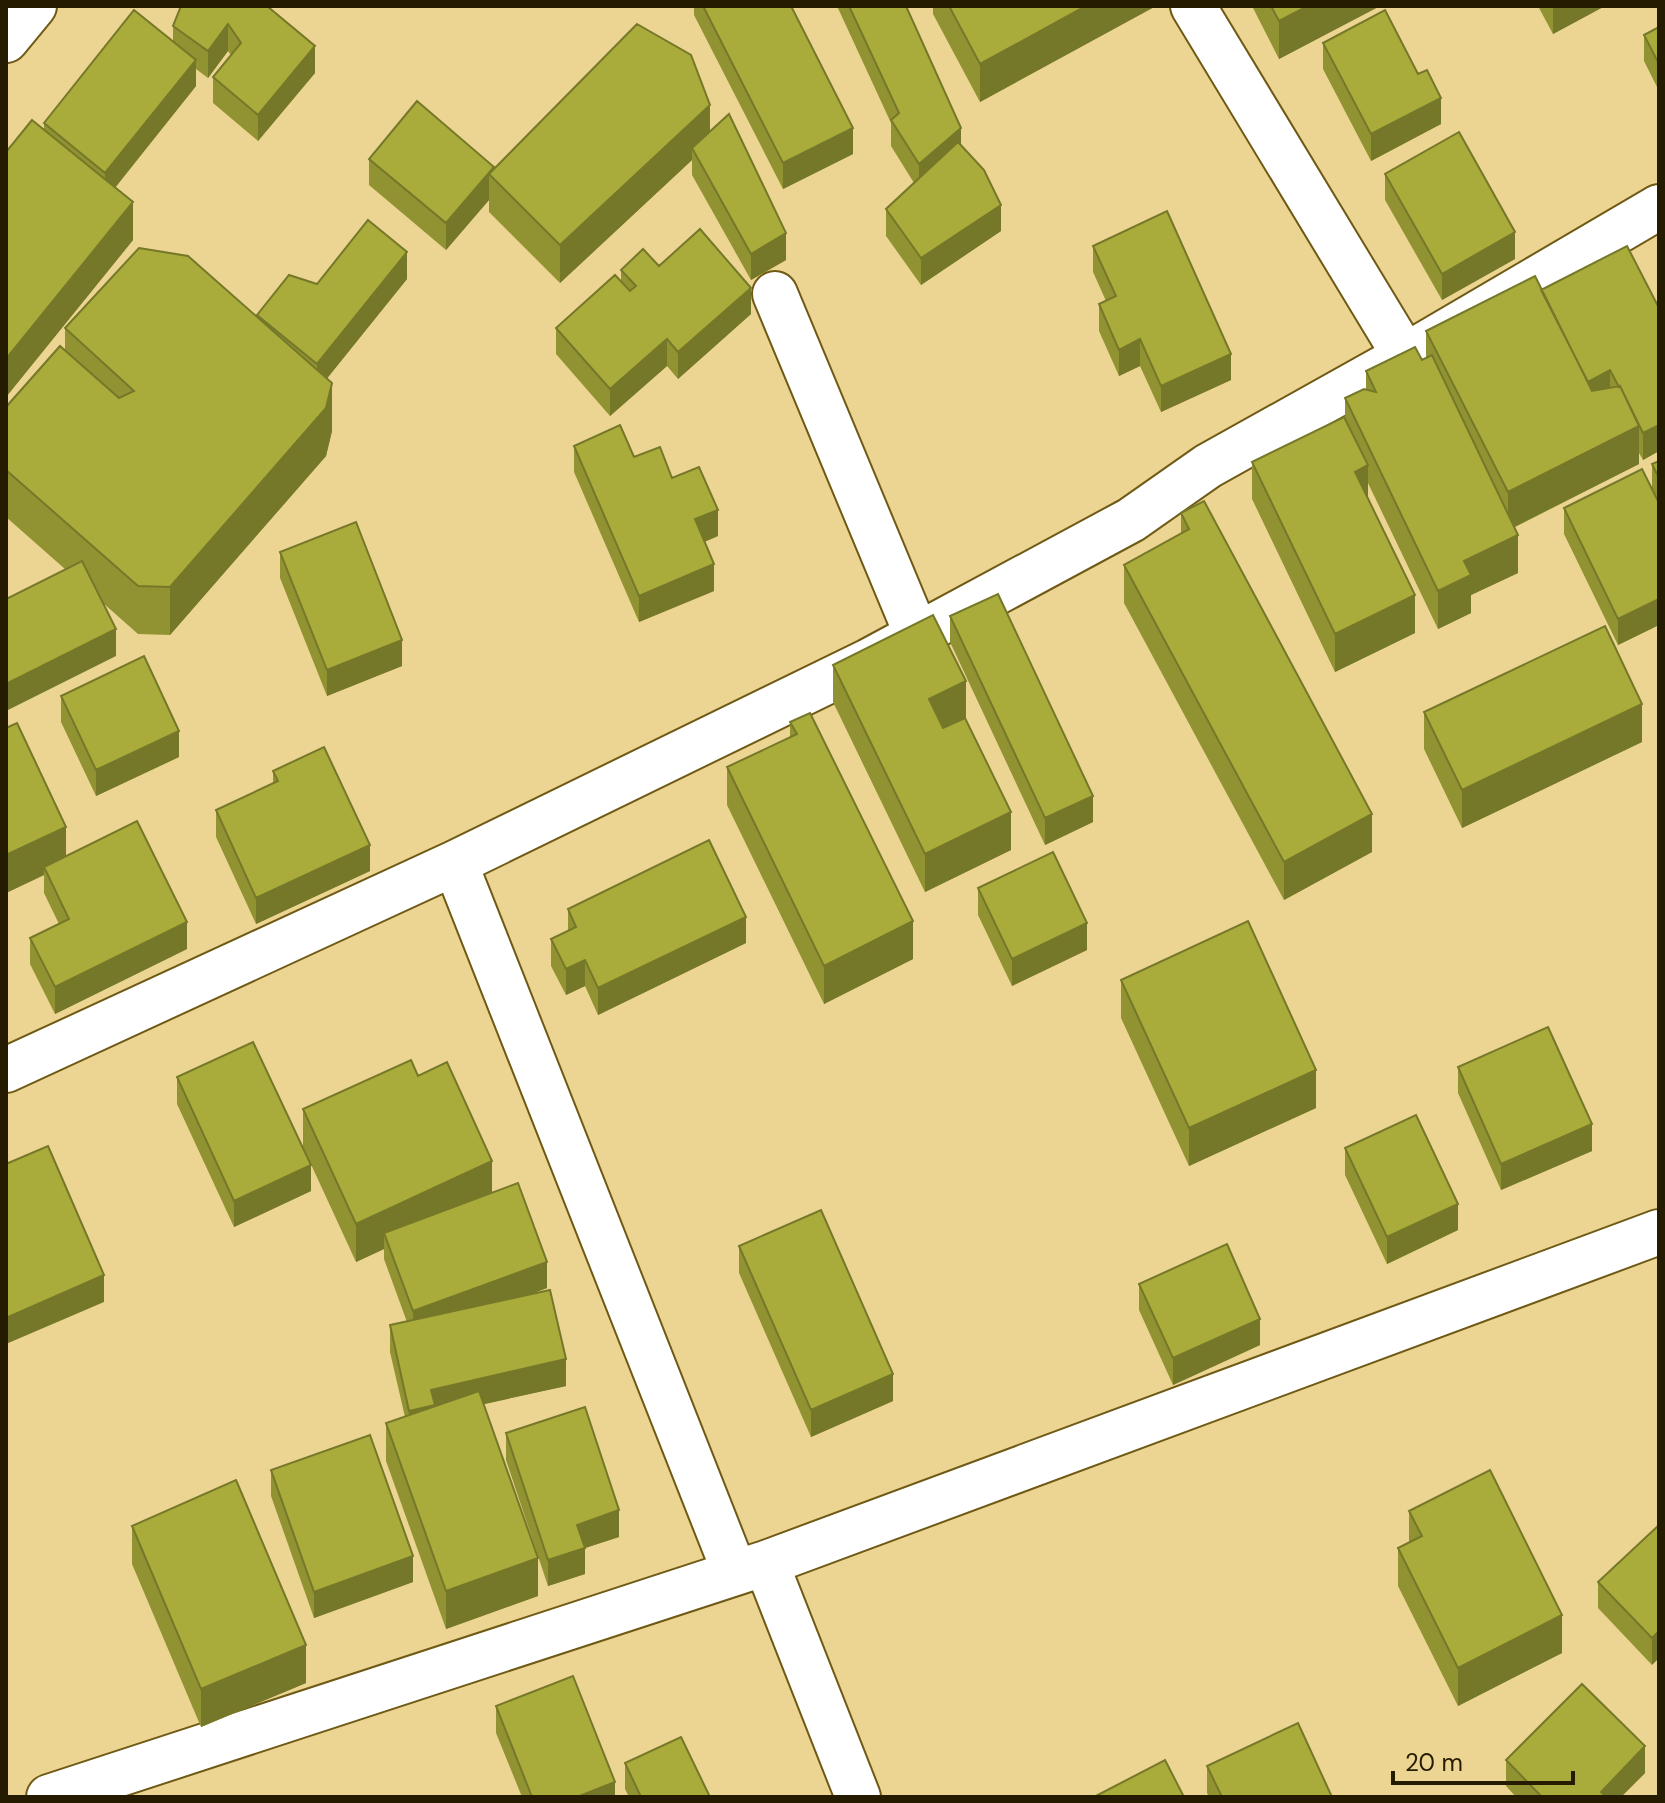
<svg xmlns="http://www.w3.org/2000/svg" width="1665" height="1803" font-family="'DM Sans',sans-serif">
  <rect width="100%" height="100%" fill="#ecd593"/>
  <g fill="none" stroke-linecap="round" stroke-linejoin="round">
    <g stroke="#6f5a15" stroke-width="48">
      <path id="minor" d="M1193,6L1405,356
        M6,40L34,6
        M775,294L917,635
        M455,863L735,1573
        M6,1070L455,863L869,661L1131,520L1208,466L1405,356L1659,207
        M766,1563L858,1797
        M49,1797L766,1563L1659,1232"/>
    </g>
    <use href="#minor" stroke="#fff" stroke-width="44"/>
  </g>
  <path fill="#919332" d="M267,6L315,73L258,141L213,103V77L231,55L228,51L208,78L196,69V86L115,188L133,240L6,397V152L44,130V123L173,42V26Z
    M694,6H791L853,154L783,189L694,15Z
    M837,6H906L961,145L1001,231L921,285L886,236V209L914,183L891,146V123Z
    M933,6H1156L980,102L933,14Z
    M1252,6H1380L1279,59Z
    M1538,6H1605L1553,34Z
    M1659,27V91L1644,61V35Z
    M1323,43L1441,124L1371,161L1323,69Z
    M710,132L786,260L751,280L692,175V160L560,283L489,212V200L446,250L369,185V159L494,168Z
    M1385,174L1515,259L1442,300L1385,200Z
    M1093,246L1231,380L1161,412L1140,366L1119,376L1099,331V304L1106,301L1093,272Z
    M659,266L751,314L678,379L667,366L610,416L556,354V328L621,282V270Z
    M407,279L327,378L332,431L326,456L170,635L138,634L103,603L116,656L65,569L6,517V407L65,350V328L257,317V315L317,284Z
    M1541,290L1659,308V451L1643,460L1639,453V464L1515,527L1518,573L1471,595V613L1438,629L1368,483V497L1415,633L1335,672L1252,499V462L1345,419V398L1366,390V371L1426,358V331Z
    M574,446L634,457L672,478L718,536L704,542L714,591L639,622L574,472Z
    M1659,461V625L1618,645L1564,534V508L1652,489V464Z
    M1181,513L1372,852L1284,900L1124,603V565L1181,534Z
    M280,552L402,666L327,696L280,578Z
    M950,616L1093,822L1045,845L950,642Z
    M833,665L966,719L1011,850L925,892L833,702Z
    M61,696L179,757L96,796L61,722Z
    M1424,712L1642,742L1462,828L1424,749Z
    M790,722L913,959L824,1004L727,805V767L790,737Z
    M6,728L66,856L187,949L55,1014L30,964V938L59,924L44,893V875L6,893Z
    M273,771L370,871L256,924L216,837V810L273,784Z
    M978,888L1087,950L1012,986L978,915Z
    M568,909L746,943L598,1015L585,986L566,995L551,966V939L568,931Z
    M1121,980L1316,1108L1189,1166L1121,1018Z
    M1458,1067L1592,1151L1501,1190L1458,1093Z
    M418,1076L492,1193L547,1288L529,1295L566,1386L483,1404L538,1596L446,1629L386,1461V1423L405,1417L390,1352V1325L407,1322L384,1259V1249L356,1262L303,1147V1109Z
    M177,1077L311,1191L234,1227L177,1104Z
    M1345,1148L1458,1230L1387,1264L1345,1175Z
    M739,1246L893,1401L811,1437L739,1273Z
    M1139,1284L1260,1345L1173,1385L1139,1310Z
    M506,1433L619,1537L585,1548V1574L548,1586L506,1460Z
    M271,1470L413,1582L314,1618L271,1496Z
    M1409,1511L1562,1653L1458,1706L1398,1586V1548L1409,1542Z
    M1659,1525L1652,1665L1598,1608V1582Z
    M132,1526L306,1683L201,1727L132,1564Z
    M496,1706L615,1797H522L496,1733Z
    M1506,1760L1645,1773L1621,1797H1516L1506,1786Z
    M625,1763L710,1797H629L625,1789Z
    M1207,1766L1332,1797H1209L1207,1793Z"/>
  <path fill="#767829" d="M1086,6H1156L980,102V64Z
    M1308,6H1380L1279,59V21Z
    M1556,6H1605L1553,34V8Z
    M228,24V51L208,78V51Z
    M315,46V73L258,141V115Z
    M196,60V86L105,200V173Z
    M1441,98V124L1371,161V134Z
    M710,105V143L692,148V160L560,283V245Z
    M853,128V154L783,189V163Z
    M961,128V155L919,190V164Z
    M489,174V200L446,250V223Z
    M133,202V240L6,397V359Z
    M1001,205V231L921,285V258Z
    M1515,232V259L1442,300V274Z
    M786,233V260L751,280V254Z
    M407,252V279L317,391V364Z
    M751,288V314L678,379V352Z
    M667,339V366L610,416V389Z
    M1140,339V366L1119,376V350Z
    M1231,354V380L1161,412V386Z
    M1610,370V397L1586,409V383Z
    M332,383V431L326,456L170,635V587Z
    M1659,425V451L1643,460V433Z
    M1639,426V464L1508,530V492Z
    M1368,465V503L1355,472Z
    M718,510V536L695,546V519Z
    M1518,535V573L1471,595V613L1438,629V591L1464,561Z
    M714,564V591L639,622V596Z
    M1415,595V633L1335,672V634Z
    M1659,599V625L1618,645V619Z
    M116,629V656L6,711V684Z
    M402,640V666L327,696V670Z
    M966,681V719L929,737V699Z
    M1642,704V742L1462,828V790Z
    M179,731V757L96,796V770Z
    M1093,796V822L1045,845V818Z
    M1011,812V850L925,892V854Z
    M1372,814V852L1284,900V862Z
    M66,827V865L44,867V875L6,893V855Z
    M370,845V871L256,924V898Z
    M746,917V943L598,1015V988Z
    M913,921V959L824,1004V966Z
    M187,922V949L55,1014V987Z
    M1087,923V950L1012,986V959Z
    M585,960V986L566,995V969Z
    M1316,1070V1108L1189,1166V1128Z
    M1592,1124V1151L1501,1190V1164Z
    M492,1161V1199L384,1233V1249L356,1262V1224Z
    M311,1165V1191L234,1227V1201Z
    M1458,1204V1230L1387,1264V1237Z
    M547,1262V1288L413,1338V1311Z
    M104,1275V1302L6,1344V1318Z
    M1260,1319V1345L1173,1385V1358Z
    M566,1359V1386L435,1415L409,1437V1411L431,1390Z
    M893,1374V1401L811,1437V1410Z
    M619,1510V1537L585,1548V1574L548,1586V1560L577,1525Z
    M413,1556V1582L314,1618V1592Z
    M538,1558V1596L446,1629V1591Z
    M1562,1615V1653L1458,1706V1668Z
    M1659,1631V1658L1652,1665V1638Z
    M306,1645V1683L201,1727V1689Z
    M1645,1746V1773L1621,1797H1601V1792Z
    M615,1782V1797H577Z"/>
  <path fill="#a9ab3a" stroke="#767829" stroke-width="2" d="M181,6H267L315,46L258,115L213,77L241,43L228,24L208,51L173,26Z
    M703,6H791L853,128L783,163Z
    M849,6H906L961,128L919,164L891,120L899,113Z
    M949,6H1086L980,64Z
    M1271,6H1308L1279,21Z
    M134,10L196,60L105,173L44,123Z
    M1385,10L1418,74L1427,70L1441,98L1371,134L1323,43Z
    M637,24L691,55L710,105L560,245L489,174Z
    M1659,27V64L1644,35Z
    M417,101L494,167L446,223L369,159Z
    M729,114L786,233L751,254L692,148Z
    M32,120L133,202L6,359V152Z
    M1459,132L1515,232L1442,274L1385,174Z
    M958,142L984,170L1001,205L921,258L886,209Z
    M1167,211L1231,354L1161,386L1140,339L1119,350L1099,304L1116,296L1093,246Z
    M368,220L407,252L317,364L257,315L289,275L317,284Z
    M700,229L751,288L678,352L667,339L610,389L556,328L615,275L630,291L636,286L621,270L643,249L659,266Z
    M1627,246L1659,308V425L1643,433L1620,386L1619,387L1610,370L1588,382L1541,290Z
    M139,248L188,256L332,383L326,408L170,587L138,586L6,470V407L60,346L119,398L134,391L65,328Z
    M1535,276L1592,391L1620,386L1639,426L1508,492L1426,331Z
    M1415,347L1422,360L1432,355L1518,535L1464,561L1471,575L1438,591L1345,398L1364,389L1376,392L1366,371Z
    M1344,417L1368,465L1355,472L1415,595L1335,634L1252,462Z
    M620,425L634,457L660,447L672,478L699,467L718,510L695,519L714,564L639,596L574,446Z
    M1659,461V478L1652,464Z
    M1642,469L1659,503V599L1618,619L1564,508Z
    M1204,501L1372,814L1284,862L1124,565L1189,529L1181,513Z
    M356,522L402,640L327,670L280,552Z
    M82,561L116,629L6,684V599Z
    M998,594L1093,796L1045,818L950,616Z
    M933,615L966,681L929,699L943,728L965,718L1011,812L925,854L833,665Z
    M1605,626L1642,704L1462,790L1424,712Z
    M144,656L179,731L96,770L61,696Z
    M810,713L913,921L824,966L727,767L797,734L790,722Z
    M17,723L66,827L6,855V728Z
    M324,747L370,845L256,898L216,810L278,781L273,771Z
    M137,821L187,922L55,987L30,938L69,919L44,867Z
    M709,840L746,917L598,988L585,960L566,969L551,939L576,927L568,909Z
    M1053,852L1087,923L1012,959L978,888Z
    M1248,921L1316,1070L1189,1128L1121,980Z
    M1548,1027L1592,1124L1501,1164L1458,1067Z
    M253,1042L311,1165L234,1201L177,1077Z
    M411,1060L418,1076L447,1062L492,1161L356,1224L303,1109Z
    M1416,1115L1458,1204L1387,1237L1345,1148Z
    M48,1146L104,1275L6,1318V1164Z
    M518,1183L547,1262L413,1311L384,1233Z
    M821,1210L893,1374L811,1410L739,1246Z
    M1227,1244L1260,1319L1173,1358L1139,1284Z
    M550,1290L566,1359L431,1390L435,1405L409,1411L390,1325Z
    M479,1391L538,1558L446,1591L386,1423Z
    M585,1407L619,1510L577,1525L585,1548L548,1560L506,1433Z
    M370,1435L413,1556L314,1592L271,1470Z
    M1490,1470L1562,1615L1458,1668L1398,1548L1422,1536L1409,1511Z
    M236,1480L306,1645L201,1689L132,1526Z
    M1659,1525V1631L1652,1638L1598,1582Z
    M573,1676L615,1782L577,1797H532L496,1706Z
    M1582,1684L1645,1746L1601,1792L1606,1797H1542L1506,1760Z
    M1298,1723L1332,1797H1222L1207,1766Z
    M681,1737L710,1797H641L625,1763Z
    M1165,1760L1184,1797H1094Z"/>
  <rect width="1665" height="1803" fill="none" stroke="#241b01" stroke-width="16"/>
  <path d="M1393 1771v12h180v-12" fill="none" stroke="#241b01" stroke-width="4"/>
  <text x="1405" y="1771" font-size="24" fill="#241b01" stroke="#ecd593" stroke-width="6" paint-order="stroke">20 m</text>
</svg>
